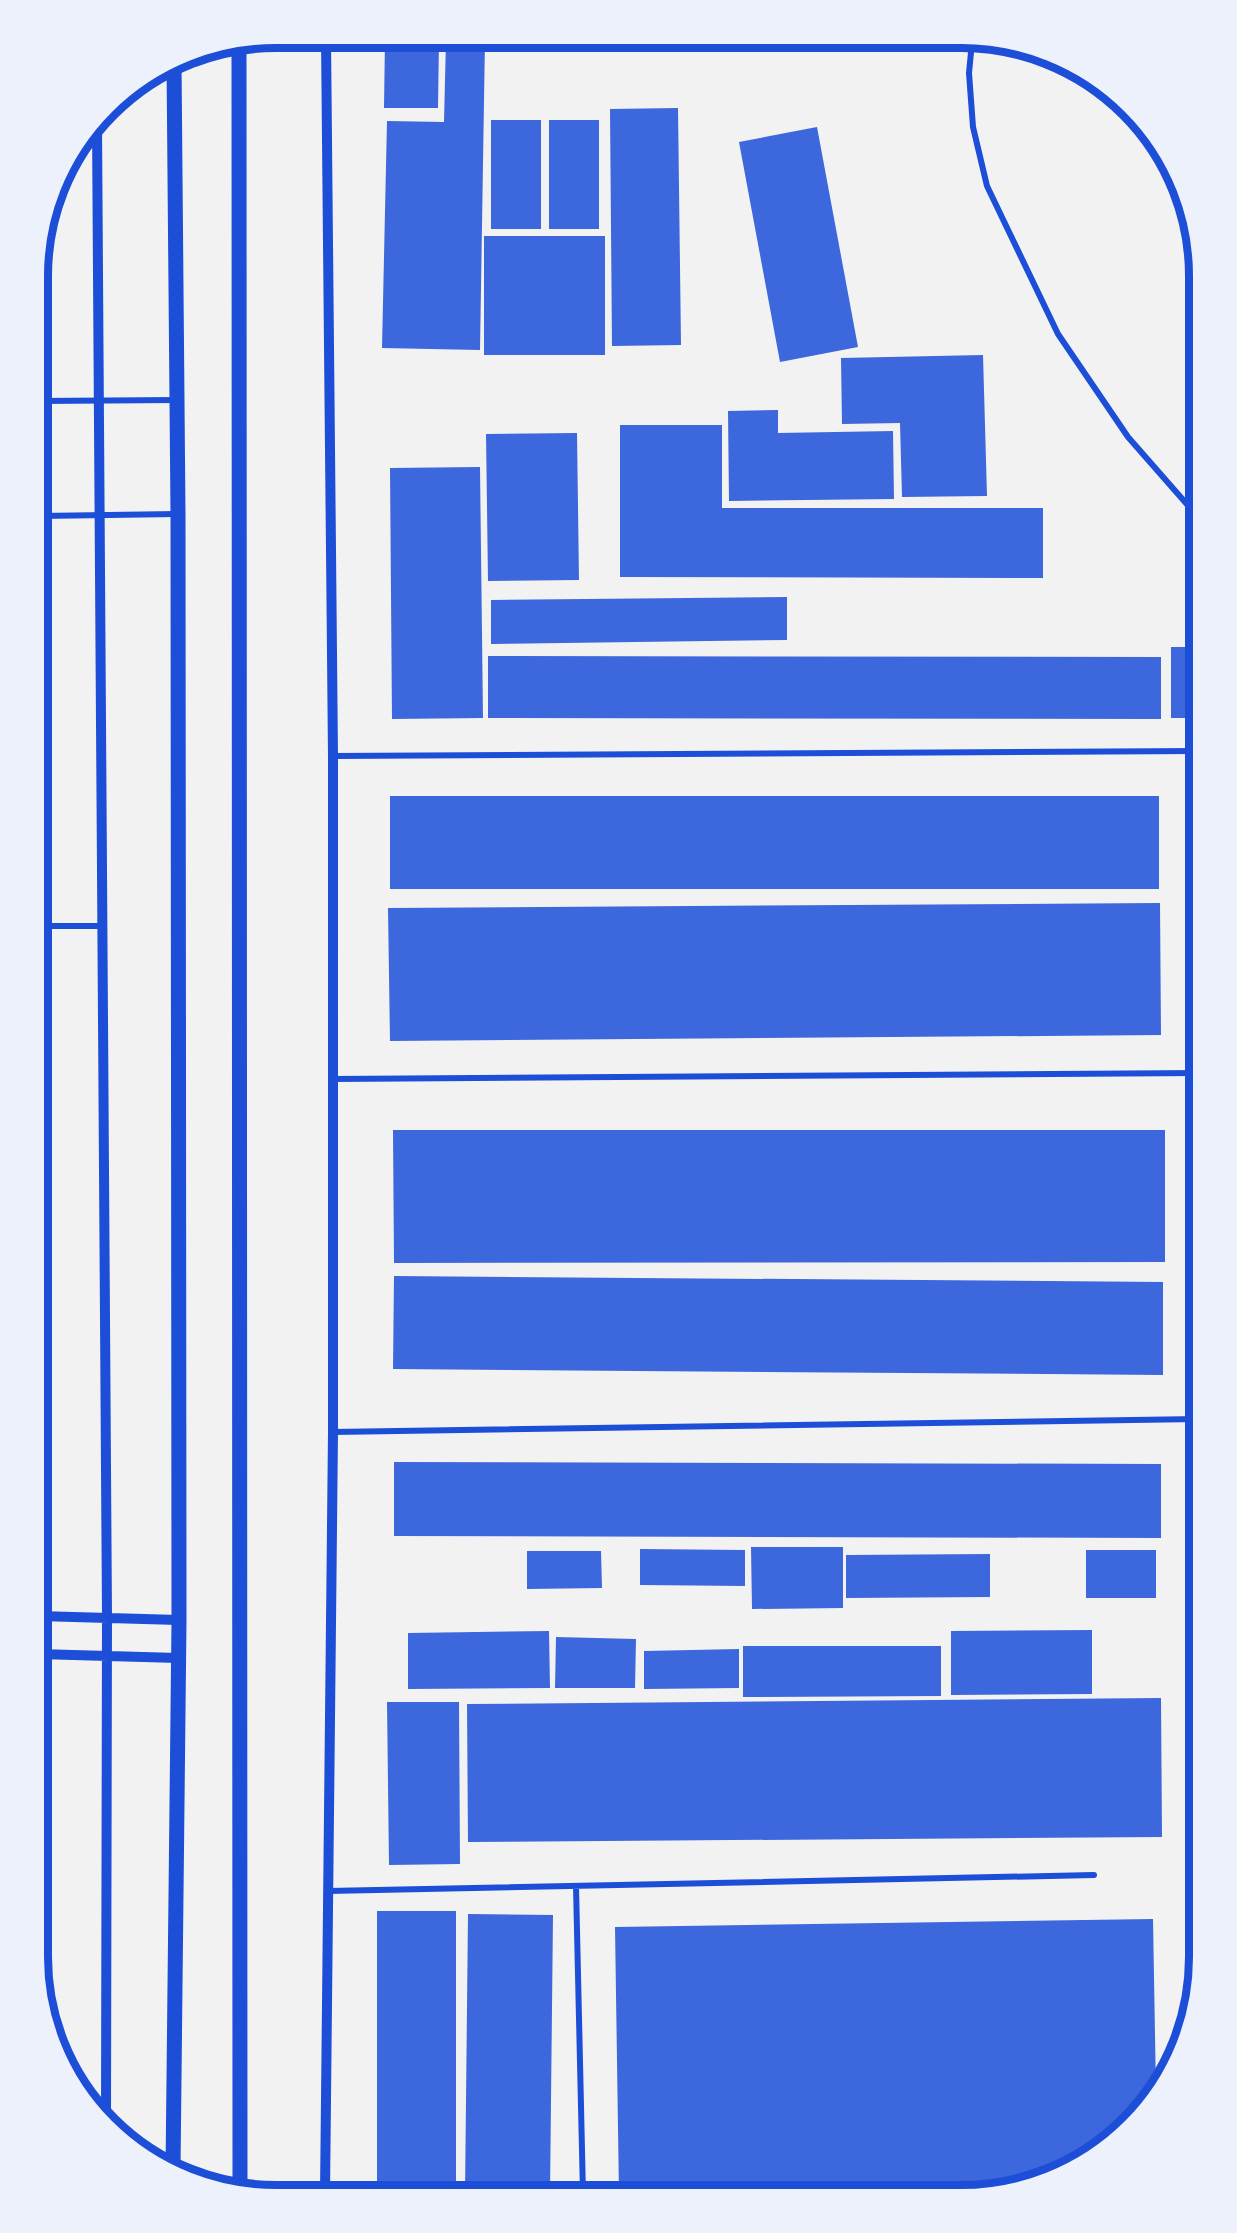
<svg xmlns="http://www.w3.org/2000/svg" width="1237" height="2233" font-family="Manrope,sans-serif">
  <rect width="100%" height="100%" fill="#f2f2f2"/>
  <path fill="#3d67dc" d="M385,38L439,39L438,108H384Z
    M446,39H485L480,350L382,348L387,121L444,122Z
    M678,108L681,345L612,346L610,109Z
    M491,120H541V229H491Z
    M549,120H599V229H549Z
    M817,127L858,347L780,362L739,142Z
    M484,236H605V355H484Z
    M983,355L987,496L902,497L900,423L842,424L841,358Z
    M778,410V433L893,431L894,499L729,501L728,411Z
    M620,425H722V508H1043V578L620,577Z
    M577,433L579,580L488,581L486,434Z
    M480,467L483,718L392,719L390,468Z
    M787,597V640L491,644V600Z
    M1171,647H1199V718H1171Z
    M488,656L1161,657V719L488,718Z
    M390,796H1159V889H390Z
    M1160,903L1161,1035L390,1041L388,908Z
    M393,1130H1165V1262L394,1263Z
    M394,1276L1163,1282V1375L393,1369Z
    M394,1462L1161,1464V1538L394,1536Z
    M751,1547H843V1608L752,1609Z
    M640,1549L745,1550V1586L640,1585Z
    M1086,1550H1156V1598H1086Z
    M527,1551H601L602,1588L527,1589Z
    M990,1554V1597L846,1598V1555Z
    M1092,1630V1694L951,1695V1631Z
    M549,1631L550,1688L408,1689V1633Z
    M556,1637L636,1639L635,1688H555Z
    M743,1646H941V1696L743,1697Z
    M739,1649V1688L644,1689V1651Z
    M1161,1698L1162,1837L468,1842L467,1704Z
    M387,1702H459L460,1864L389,1865Z
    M377,1911H456V2194H377Z
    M468,1914L553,1915L550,2194H465Z
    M1153,1919L1156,2092L1150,2102L1106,2146L1038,2183L961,2196L619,2195L615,1927Z"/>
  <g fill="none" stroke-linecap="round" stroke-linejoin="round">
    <path stroke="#1d4ed8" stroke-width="6" d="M972,42L969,73L973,127L987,186L1058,334L1128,437L1199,518
      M39,401L177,400
      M39,516L177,514
      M333,756L1199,751
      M39,926H103
      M333,1079L1199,1073
      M333,1432L1199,1419
      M576,1886L583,2194
      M328,1891L1094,1875"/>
    <path stroke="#1d4ed8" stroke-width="10" d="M97,124L107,1617L106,2122
      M38,1616L179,1620
      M38,1654L178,1658
      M325,2194L333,1432V756L326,38"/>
    <path stroke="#1d4ed8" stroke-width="15" d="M239,45L240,2192
      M173,2170L179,1620L178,514L174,62"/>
  </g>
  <path d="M0 0H1237V2233H0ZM276 48H961A228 228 0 0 1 1189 276V1957A228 228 0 0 1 961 2185H276A228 228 0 0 1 48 1957V276A228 228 0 0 1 276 48Z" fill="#edf1fc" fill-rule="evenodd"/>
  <path fill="none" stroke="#1d4ed8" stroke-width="8" d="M276 48H961A228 228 0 0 1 1189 276V1957A228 228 0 0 1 961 2185H276A228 228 0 0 1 48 1957V276A228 228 0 0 1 276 48Z"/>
</svg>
